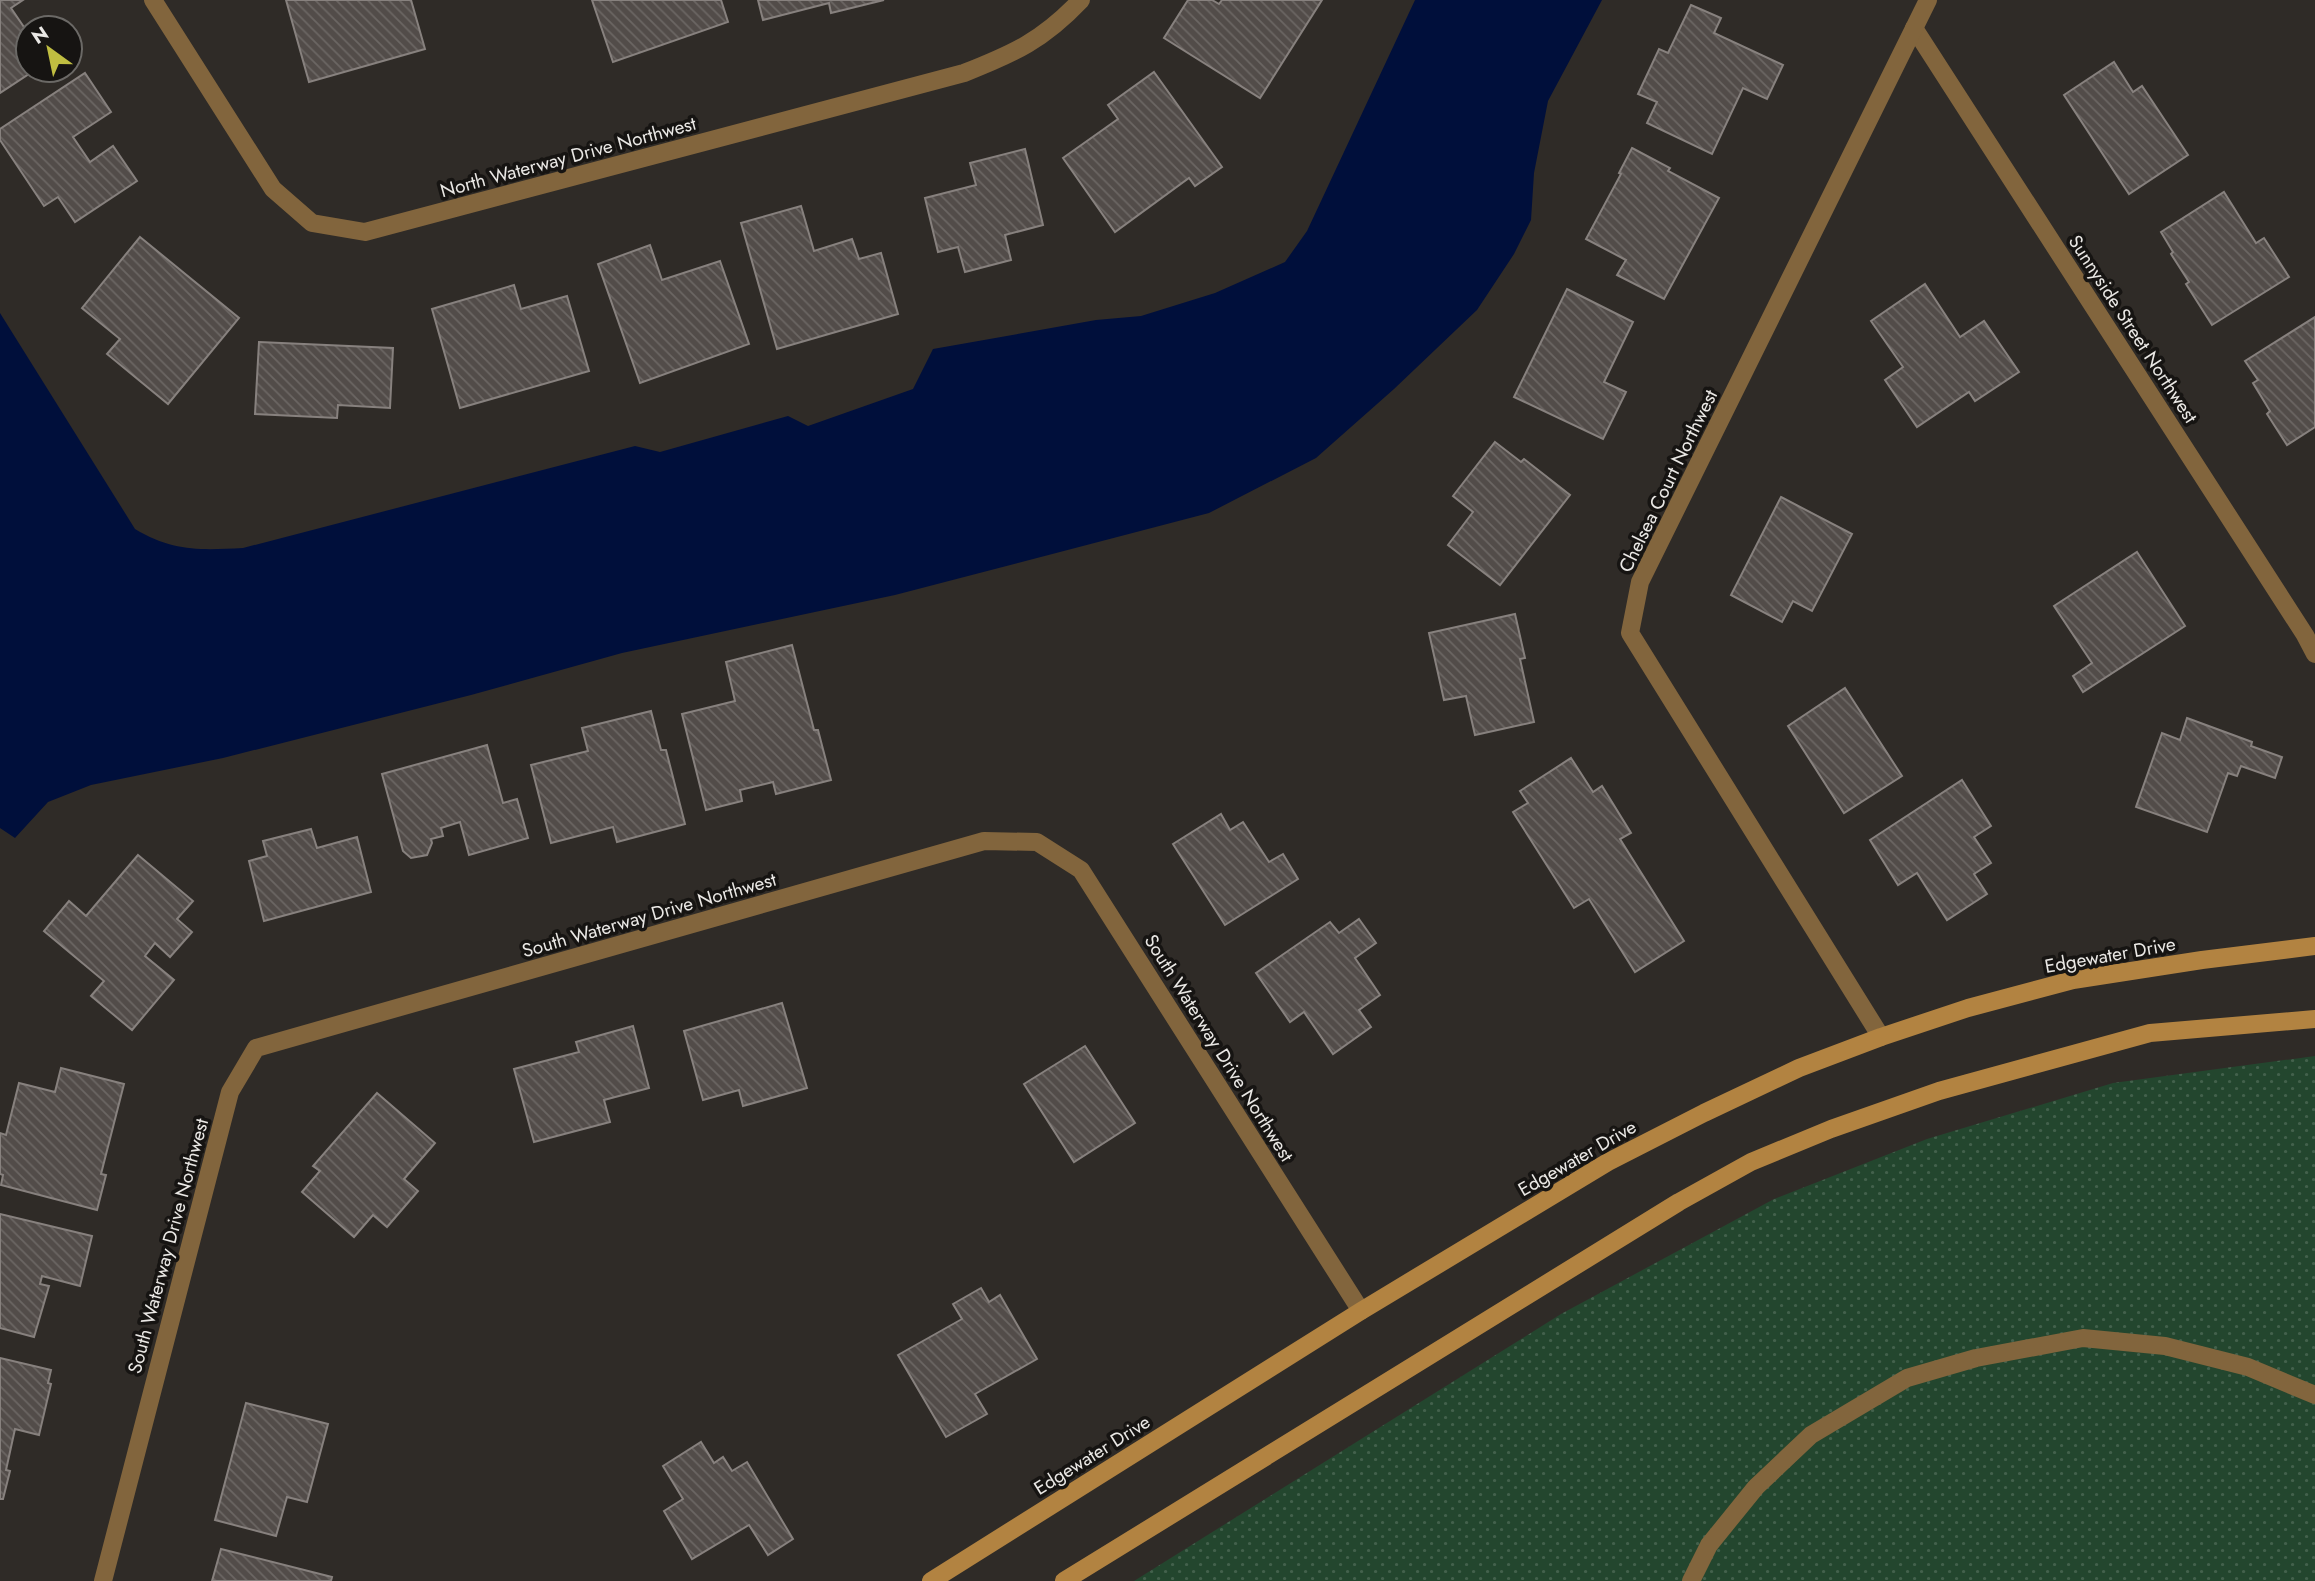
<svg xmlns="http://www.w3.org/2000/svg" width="2315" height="1581" viewBox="0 0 2315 1581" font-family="Jost,sans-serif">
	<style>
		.park { fill: url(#park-dots) }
		.water { fill: #000f3b }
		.building { fill: url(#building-back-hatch); stroke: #87817e; stroke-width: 2 }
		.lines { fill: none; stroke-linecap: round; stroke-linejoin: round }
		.street { stroke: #82653d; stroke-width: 18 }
		.secondary { stroke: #b28341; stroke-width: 18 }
		.labels { text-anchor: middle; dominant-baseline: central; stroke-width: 7; stroke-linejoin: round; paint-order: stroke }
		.street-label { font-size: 19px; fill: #eae8e5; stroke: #161412 }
	</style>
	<defs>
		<pattern id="park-dots" width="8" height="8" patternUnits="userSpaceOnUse" patternTransform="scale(1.75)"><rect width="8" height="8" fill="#23462e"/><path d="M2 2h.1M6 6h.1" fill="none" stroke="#43614c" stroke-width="1.8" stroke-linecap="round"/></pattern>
		<pattern id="building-back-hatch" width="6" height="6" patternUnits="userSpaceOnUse" patternTransform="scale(1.75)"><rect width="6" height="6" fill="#524c49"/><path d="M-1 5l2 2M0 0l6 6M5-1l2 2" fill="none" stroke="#6b6663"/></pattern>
	</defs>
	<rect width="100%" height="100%" fill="#2f2b27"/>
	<!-- park -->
	<polygon class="park" points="2315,1056 2315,1581 1134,1581 1561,1314 1774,1199 1927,1139 2113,1083"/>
	<!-- water -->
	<path class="water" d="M1415,0H1602L1548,101L1534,173L1531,220L1514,254L1477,310L1394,389L1316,458L1209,513L895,595L622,653L471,695L223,758L91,785L48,802L15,838L0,828V313L135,529C173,552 201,550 243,548L635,446L660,452L788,416L808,426L913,389L933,349L1096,320L1141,316L1215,293L1285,262L1307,231Z"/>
	<!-- building -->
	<g class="building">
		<polygon points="0,0 23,0 11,8 28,33 28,70 35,70 0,93"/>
		<polygon points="286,0 411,0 425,49 309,82"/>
		<polygon points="592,0 721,0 728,22 613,62"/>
		<polygon points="758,0 884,0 831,13 829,3 763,20"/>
		<polygon points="1188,0 1212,0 1219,4 1222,0 1322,0 1260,98 1164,38"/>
		<polygon points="1691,5 1721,18 1714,33 1783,65 1767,99 1743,88 1712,154 1647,123 1657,102 1638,94 1659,49 1668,53"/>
		<polygon points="2114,62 2133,92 2142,86 2188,155 2129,194 2064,95"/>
		<polygon points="1154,72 1222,167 1195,186 1189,178 1115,232 1063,158 1118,119 1108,105"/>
		<polygon points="85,73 111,112 73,137 90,162 113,146 137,181 75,222 58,197 44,206 0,140 0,129"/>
		<polygon points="1632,148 1670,168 1668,171 1719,198 1664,299 1617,275 1626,260 1586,239 1621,174 1619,173"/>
		<polygon points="1025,149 1043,225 1005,235 1011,260 965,272 958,247 938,252 925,198 976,185 970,163"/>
		<polygon points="2224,192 2256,243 2264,238 2289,277 2212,325 2186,284 2189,282 2171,254 2173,252 2161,232"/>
		<polygon points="801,206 814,251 852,239 859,259 881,253 898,314 777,349 741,223"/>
		<polygon points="140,237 239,318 168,404 107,354 120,339 82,308"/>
		<polygon points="650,245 662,280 720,261 749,344 640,383 598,264"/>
		<polygon points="1925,284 1960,337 1984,321 2019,372 1975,401 1969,392 1917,427 1885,380 1903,367 1871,321"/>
		<polygon points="514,285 521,309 567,296 589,371 460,408 432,309"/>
		<polygon points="1567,289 1633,322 1604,382 1626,392 1603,439 1514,397"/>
		<polygon points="2315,317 2315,427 2287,445 2267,414 2270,411 2253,383 2258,380 2245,361"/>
		<polygon points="259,342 393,348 390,408 338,405 337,418 255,414"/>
		<polygon points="1495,442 1521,462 1524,459 1570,495 1500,585 1448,545 1473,512 1453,496"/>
		<polygon points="1781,497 1852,534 1812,611 1793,601 1782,622 1731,595"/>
		<polygon points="2137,552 2185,626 2083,692 2073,676 2092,663 2054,606"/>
		<polygon points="1515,614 1525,658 1520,659 1534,722 1475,735 1466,696 1444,700 1429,633"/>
		<polygon points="792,645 814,730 818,730 831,780 776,794 773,782 740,790 742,801 706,810 682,714 735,701 726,662"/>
		<polygon points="1845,688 1902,776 1844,813 1788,726"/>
		<polygon points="651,711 661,750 666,750 685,824 617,842 613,827 551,843 531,765 588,751 582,728"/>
		<polygon points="2187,718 2252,742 2251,746 2282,757 2275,778 2241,766 2237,776 2228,773 2207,832 2136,807 2162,733 2180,740"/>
		<polygon points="487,745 503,803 517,799 528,838 469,855 460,822 441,828 443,836 431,839 432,843 427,855 411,858 403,851 382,774"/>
		<polygon points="1571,758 1593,792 1602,786 1631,833 1620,839 1684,941 1635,972 1589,899 1574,908 1513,812 1528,803 1520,791"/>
		<polygon points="1962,780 1991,826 1974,837 1991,863 1974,874 1987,894 1947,920 1917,873 1898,885 1870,840"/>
		<polygon points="1221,814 1230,830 1243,822 1269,862 1283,854 1298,879 1225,925 1173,844"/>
		<polygon points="311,829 317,848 357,837 371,892 264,921 249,861 267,856 263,841"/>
		<polygon points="138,855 193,901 177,919 192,932 170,957 155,943 145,956 174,980 132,1030 91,996 104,981 44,931 69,901 86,916"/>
		<polygon points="1359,919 1376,943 1355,958 1380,995 1359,1010 1371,1027 1333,1054 1304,1012 1290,1022 1256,973 1330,922 1339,933"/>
		<polygon points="782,1003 807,1088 743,1106 739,1090 703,1100 684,1031"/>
		<polygon points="633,1026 649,1088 604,1100 610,1122 534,1142 514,1069 579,1052 576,1042"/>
		<polygon points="1085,1046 1135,1123 1074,1162 1024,1084"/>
		<polygon points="61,1068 124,1084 101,1174 106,1175 97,1210 1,1185 3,1175 0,1174 0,1133 6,1135 19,1083 55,1092"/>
		<polygon points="377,1093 435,1143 404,1179 418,1191 387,1227 373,1215 354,1237 302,1192 320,1171 313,1166"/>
		<polygon points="0,1214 92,1236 80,1286 42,1276 40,1284 49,1286 34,1337 0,1328"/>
		<polygon points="981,1288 989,1302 1000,1295 1037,1359 975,1394 987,1414 946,1437 898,1355 962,1319 953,1304"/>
		<polygon points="0,1358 51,1370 48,1383 51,1384 39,1435 15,1429 6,1470 10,1471 3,1499 0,1499"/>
		<polygon points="246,1403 328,1424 307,1502 287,1497 276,1536 215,1520"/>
		<polygon points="701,1442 714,1463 723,1457 732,1471 747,1462 793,1539 768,1555 749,1525 692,1559 664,1511 683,1499 663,1466"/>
		<polygon points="221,1549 332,1577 331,1581 212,1581"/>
	</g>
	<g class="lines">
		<!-- street -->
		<g class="street">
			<path d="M153,0L273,189L312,223L365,232L964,73C1015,53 1043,40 1081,0"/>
			<polyline points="1914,28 2305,635 2315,654"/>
			<polyline points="1881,1037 1630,633 1640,582 1928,0"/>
			<polyline points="103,1581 230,1092 256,1048 984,841 1037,842 1081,870 1361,1311"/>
			<polyline points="1691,1581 1709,1545 1756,1487 1811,1435 1907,1378 1976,1358 2083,1338 2165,1346 2248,1367 2315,1395"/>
		</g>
		<!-- secondary -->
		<g class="secondary">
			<polyline points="931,1581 1361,1311 1608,1162 1704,1113 1799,1068 1881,1037 1968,1008 2073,980 2202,960 2315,946"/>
			<polyline points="1064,1581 1679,1202 1751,1162 1831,1129 1939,1091 2150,1033 2315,1019"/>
		</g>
	</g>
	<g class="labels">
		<!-- street labels -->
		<g class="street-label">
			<text transform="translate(568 157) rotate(-15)">North Waterway Drive Northwest</text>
			<text transform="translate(2133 329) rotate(57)">Sunnyside Street Northwest</text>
			<text transform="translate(1668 481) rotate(-64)">Chelsea Court Northwest</text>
			<text transform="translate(649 915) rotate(-16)">South Waterway Drive Northwest</text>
			<text transform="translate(2110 955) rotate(-10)">Edgewater Drive</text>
			<text transform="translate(1219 1048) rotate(58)">South Waterway Drive Northwest</text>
			<text transform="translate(1577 1158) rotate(-30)">Edgewater Drive</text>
			<text transform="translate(168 1246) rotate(-75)">South Waterway Drive Northwest</text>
			<text transform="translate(1092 1455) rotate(-32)">Edgewater Drive</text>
		</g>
	</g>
	<!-- north arrow -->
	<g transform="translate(49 49) rotate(327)"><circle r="33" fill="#161412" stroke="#6b6966" stroke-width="2"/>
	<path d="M0-5L12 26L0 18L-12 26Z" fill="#c0be41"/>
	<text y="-10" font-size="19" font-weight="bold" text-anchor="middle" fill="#eae8e5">N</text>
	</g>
</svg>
